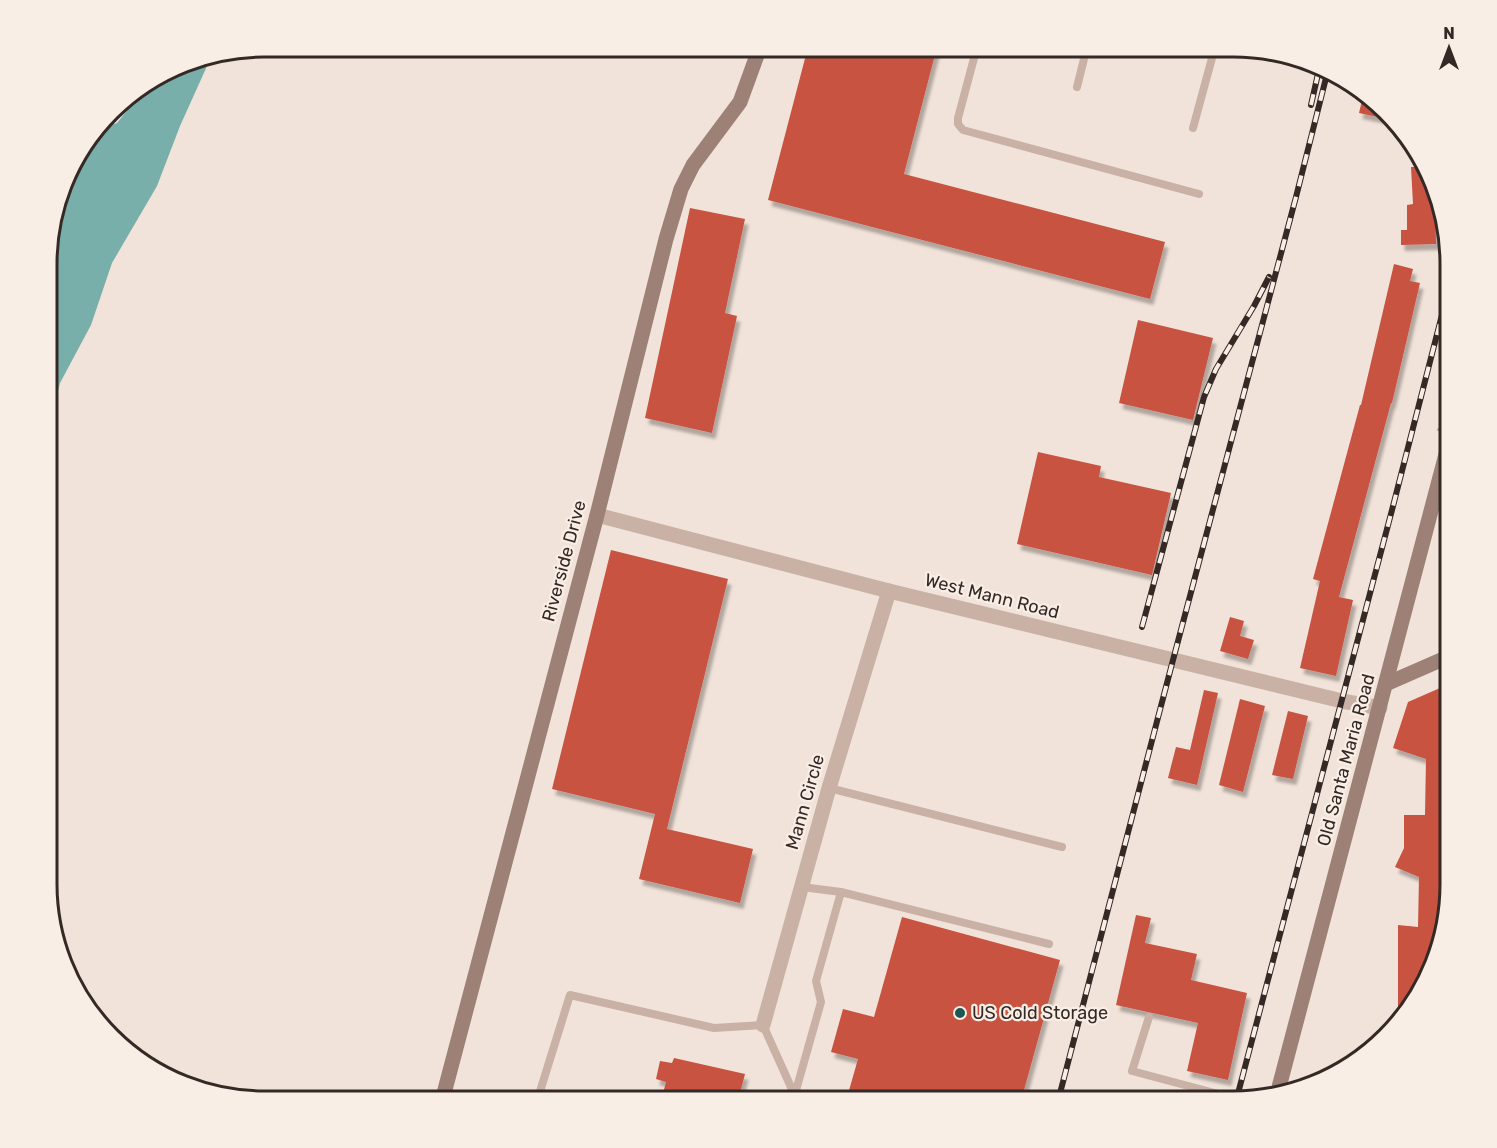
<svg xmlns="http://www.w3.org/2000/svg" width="1497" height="1148" viewBox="0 0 1497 1148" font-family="Rubik,sans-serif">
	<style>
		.water { fill: #78afab }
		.building { fill: #c75241; filter: url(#shadow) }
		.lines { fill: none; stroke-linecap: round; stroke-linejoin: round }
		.path { stroke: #b59b8f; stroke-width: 2; stroke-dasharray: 3 3; stroke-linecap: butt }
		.lane { stroke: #c9b1a5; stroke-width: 8 }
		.street { stroke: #c9b1a5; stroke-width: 15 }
		.secondary { stroke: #9d8076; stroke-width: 15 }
		.rail-casing { stroke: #352926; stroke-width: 6 }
		.rail { stroke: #f9eee5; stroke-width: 4; stroke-dasharray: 11; stroke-linecap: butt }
		.poi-dot { fill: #1c5754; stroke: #f9eee5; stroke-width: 2 }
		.labels { text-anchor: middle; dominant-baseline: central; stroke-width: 4.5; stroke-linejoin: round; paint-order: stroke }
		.street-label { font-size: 18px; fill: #352926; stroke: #f9eee5 }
		.poi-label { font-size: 18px; fill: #352926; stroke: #f9eee5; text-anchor: start }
		.rim { fill: none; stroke: #352926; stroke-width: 3 }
	</style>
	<defs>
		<filter id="shadow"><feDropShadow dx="3.5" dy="6" stdDeviation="1.5" flood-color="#0004"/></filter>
	</defs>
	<rect width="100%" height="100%" fill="#f1e3d9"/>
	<!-- water -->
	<polygon class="water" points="212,55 180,126 157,186 112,263 91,325 60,383 55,403 48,415 48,235 75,155 100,126 106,127 117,123 126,112 137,91 194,58"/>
	<!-- building -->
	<g class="building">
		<polygon points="808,47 937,47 904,174 1165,242 1150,299 768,200"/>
		<polygon points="1364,92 1376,100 1392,120 1359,113"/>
		<polygon points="1414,149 1428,168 1435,195 1436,244 1401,245 1401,230 1407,230 1407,205 1413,204 1411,167 1414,167"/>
		<polygon points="690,208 745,219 725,313 737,316 712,433 645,418"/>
		<polygon points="1394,264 1413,269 1410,281 1420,283 1392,403 1391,403 1339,597 1353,600 1336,676 1300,668 1320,581 1313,579 1360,405 1361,405"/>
		<polygon points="1138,320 1213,338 1193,420 1119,403"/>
		<polygon points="1038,452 1101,466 1099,477 1171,493 1152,575 1017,544"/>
		<polygon points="611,550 728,579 667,829 753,849 740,903 639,879 655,814 552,789"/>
		<polygon points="1230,617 1244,621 1240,636 1254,640 1248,659 1220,651"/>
		<polygon points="1440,688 1450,688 1450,899 1434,967 1398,1026 1398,925 1418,927 1419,877 1395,867 1404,848 1404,815 1425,815 1426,759 1393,748 1408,702"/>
		<polygon points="1204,690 1218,693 1197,785 1168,778 1176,747 1190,750"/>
		<polygon points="1240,699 1265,706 1243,792 1219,785"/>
		<polygon points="1288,711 1308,716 1293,779 1272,775"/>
		<polygon points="1136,915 1151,918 1145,943 1197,954 1191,980 1247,993 1228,1080 1187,1071 1198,1023 1116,1005"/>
		<polygon points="902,917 1060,960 1021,1101 846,1101 858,1059 831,1052 843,1009 874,1017"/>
		<polygon points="674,1058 745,1074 738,1101 661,1101 666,1082 656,1079 660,1061 672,1063"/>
	</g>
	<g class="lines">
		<!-- path -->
		<polyline class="path" points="1438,431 1450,384"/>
		<!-- lane -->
		<g class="lane">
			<polyline points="977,47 958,118 958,124 963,130 1199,194"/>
			<polyline points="1077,87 1087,47"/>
			<polyline points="1193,128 1215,47"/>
			<polyline points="1450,562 1450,585"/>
			<polyline points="829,788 1062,847"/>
			<polyline points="802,887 841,892 1049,944"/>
			<polyline points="1149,1017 1132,1071 1241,1100"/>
			<polyline points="537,1101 570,995 714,1028 763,1025 795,1096"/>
			<polyline points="793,1101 821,1002 816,981 841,892"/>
		</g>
		<!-- street -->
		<g class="street">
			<polyline points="597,515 889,591 1342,701 1380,708"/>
			<polyline points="763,1025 829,788 889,591"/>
		</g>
		<!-- secondary -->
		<g class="secondary">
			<polyline points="1386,684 1450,656"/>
			<polyline points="1278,1091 1450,439"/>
			<polyline points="442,1101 597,515 666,239 681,189 693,165 740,102 760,47"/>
		</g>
		<!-- rail casing -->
		<g class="rail-casing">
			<g id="rail">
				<polyline points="1311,105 1320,65"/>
				<polyline points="1142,627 1204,397 1216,369 1254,306 1269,277"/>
				<polyline points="1058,1101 1173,660 1296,197 1328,70"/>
				<polyline points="1236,1101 1392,510 1444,307 1450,264"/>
			</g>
		</g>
		<!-- rail -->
		<use href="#rail" class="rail"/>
	</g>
	<!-- markers -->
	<circle class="poi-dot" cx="960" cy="1013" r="6"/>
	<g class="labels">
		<!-- street labels -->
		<g class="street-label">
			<text transform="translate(564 561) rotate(-75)">Riverside Drive</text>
			<text transform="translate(992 596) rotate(14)">West Mann Road</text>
			<text transform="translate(1346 760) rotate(-75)">Old Santa Maria Road</text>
			<text transform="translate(805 802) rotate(-74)">Mann Circle</text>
		</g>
		<!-- poi labels -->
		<g class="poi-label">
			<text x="972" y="1013">US Cold Storage</text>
		</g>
	</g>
	<!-- crop -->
	<path d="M0 0H1497V1148H0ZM264 57H1233A207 207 0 0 1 1440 264V884A207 207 0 0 1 1233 1091H264A207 207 0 0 1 57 884V264A207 207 0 0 1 264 57Z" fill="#f9eee5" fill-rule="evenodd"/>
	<path class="rim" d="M264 57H1233A207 207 0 0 1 1440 264V884A207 207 0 0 1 1233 1091H264A207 207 0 0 1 57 884V264A207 207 0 0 1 264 57Z"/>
	<!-- north arrow -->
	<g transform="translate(1449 48)" stroke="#f9eee5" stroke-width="4.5" paint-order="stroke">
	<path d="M0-4.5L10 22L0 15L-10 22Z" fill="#352926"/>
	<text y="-9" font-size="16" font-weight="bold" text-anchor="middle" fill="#352926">N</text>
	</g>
</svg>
